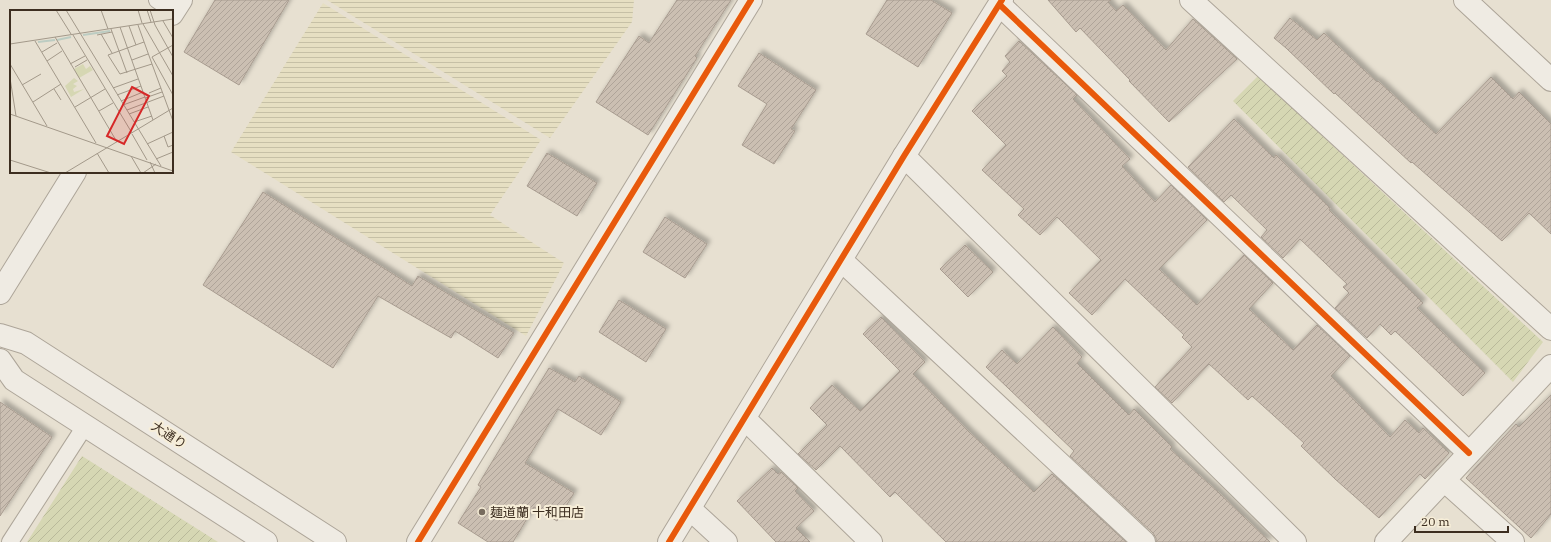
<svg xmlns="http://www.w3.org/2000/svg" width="1551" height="542" viewBox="0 0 1551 542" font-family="'IBM Plex Serif','Noto Sans JP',serif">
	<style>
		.farmland { fill: url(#farmland-rules) }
		.garden { fill: url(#garden-furrows) }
		.building { fill: url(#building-hatch); stroke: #a89c90; filter: url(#shadow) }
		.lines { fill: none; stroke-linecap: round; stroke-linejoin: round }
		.service-casing { stroke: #ada599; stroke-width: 18 }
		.minor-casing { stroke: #ada599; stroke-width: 24 }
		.tertiary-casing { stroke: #ada599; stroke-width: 24 }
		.service { stroke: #efebe3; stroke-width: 16 }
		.minor { stroke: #efebe3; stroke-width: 22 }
		.tertiary { stroke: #efebe3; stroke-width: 22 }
		.cycleway-casing { stroke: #f7eed8; stroke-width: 8 }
		.cycleway { stroke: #e8590c; stroke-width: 6 }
		.poi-dot { fill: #786c5e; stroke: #f7eed8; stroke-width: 1.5 }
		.labels { text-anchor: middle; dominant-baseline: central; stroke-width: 4; stroke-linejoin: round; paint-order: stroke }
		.street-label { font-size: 13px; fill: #3d2e20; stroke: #f7eed8 }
		.poi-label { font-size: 13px; fill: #3d2e20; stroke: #f7eed8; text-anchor: start }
		.inset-river { fill: none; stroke: #bcccc2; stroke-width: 2 }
		.inset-road { fill: none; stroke: #a3998a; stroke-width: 1 }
		.view { fill: #d62828; fill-opacity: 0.15; stroke: #d62828; stroke-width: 2 }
		.inset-edge { fill: none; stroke: #3d2e20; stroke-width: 2 }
	</style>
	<defs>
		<pattern id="farmland-rules" width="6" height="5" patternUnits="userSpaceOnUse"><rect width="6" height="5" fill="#e6dfc2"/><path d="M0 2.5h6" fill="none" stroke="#c6c0a6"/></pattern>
		<pattern id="garden-furrows" width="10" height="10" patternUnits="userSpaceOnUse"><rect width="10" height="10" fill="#d6d7b3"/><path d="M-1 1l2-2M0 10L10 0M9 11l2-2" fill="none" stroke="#b9b99a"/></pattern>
		<pattern id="building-hatch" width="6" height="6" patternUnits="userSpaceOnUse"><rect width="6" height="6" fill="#cbbfb2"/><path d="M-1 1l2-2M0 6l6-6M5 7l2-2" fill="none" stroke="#afa499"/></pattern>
		<filter id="shadow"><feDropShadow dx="3.5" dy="-3.5" stdDeviation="2" flood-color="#0004"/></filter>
	</defs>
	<rect width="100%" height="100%" fill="#e7e0d1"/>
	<!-- farmland -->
	<g class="farmland">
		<polygon points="327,0 634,0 632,22 550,138"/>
		<polygon points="323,3 541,140 490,215 564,263 526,336 231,152"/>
	</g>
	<!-- garden -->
	<g class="garden">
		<polygon points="1258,76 1543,342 1513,382 1233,101"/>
		<polygon points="82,456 218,542 27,542"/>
	</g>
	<!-- building -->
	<g class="building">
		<polygon points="215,0 289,0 239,85 184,52"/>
		<polygon points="677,0 731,0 695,56 697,58 648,135 596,102 639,36 649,43"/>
		<polygon points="887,0 931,0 952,13 918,67 866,34"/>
		<polygon points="1048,0 1111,0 1108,2 1116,11 1123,5 1166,50 1193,19 1237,59 1169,122 1129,81 1130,80 1080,28 1076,32"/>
		<polygon points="1290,18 1317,40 1324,33 1377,82 1378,81 1436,134 1491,77 1513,99 1519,92 1551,124 1551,234 1529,213 1502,241 1412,162 1411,163 1335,93 1334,94 1286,48 1274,38"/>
		<polygon points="1019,41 1077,95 1073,99 1130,159 1122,166 1155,202 1171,185 1207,220 1159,269 1197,305 1244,255 1273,283 1249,309 1293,350 1317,325 1350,356 1331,376 1390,437 1405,420 1419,433 1423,428 1449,453 1425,479 1420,474 1379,518 1335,479 1301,446 1304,443 1252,396 1248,400 1209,364 1172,403 1155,387 1192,347 1182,337 1184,335 1125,279 1092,315 1069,293 1101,260 1057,217 1040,235 1018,215 1024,209 982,170 1006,145 972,111 1007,76 1002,71 1010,62 1005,56"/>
		<polygon points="759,53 816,90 791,129 795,131 774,164 742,145 767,104 738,86"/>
		<polygon points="1234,119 1274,158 1276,155 1330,208 1329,210 1423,303 1417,308 1485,373 1463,396 1395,331 1391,335 1380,324 1367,338 1335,308 1349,293 1343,287 1347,284 1300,239 1283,258 1261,237 1267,230 1231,195 1224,202 1188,167"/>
		<polygon points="547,153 597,183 577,216 527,186"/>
		<polygon points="263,192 412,286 418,276 514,333 498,358 455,331 451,338 378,296 333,368 203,285"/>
		<polygon points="665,217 707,244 685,278 643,252"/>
		<polygon points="965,245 993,272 968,297 940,269"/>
		<polygon points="619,300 666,329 646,362 599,332"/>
		<polygon points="881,317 925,362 913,374 968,431 1034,492 1052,474 1126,542 946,542 895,492 890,497 840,446 816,470 798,454 827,425 810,408 832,385 860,411 900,371 863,334"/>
		<polygon points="1053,327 1082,357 1077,363 1129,415 1134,409 1172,447 1170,449 1218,492 1270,542 1156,542 1156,538 1153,533 1070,456 1074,451 986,367 1002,350 1017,364"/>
		<polygon points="549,368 575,382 579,376 621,402 601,435 558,409 525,463 574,493 557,521 534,507 513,542 488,542 458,523 481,487 478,485"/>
		<polygon points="1551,395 1551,514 1531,538 1466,478 1516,424 1519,427"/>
		<polygon points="0,402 52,437 0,516"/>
		<polygon points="772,468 778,474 781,472 798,488 795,491 814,511 796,528 810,542 776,542 737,501"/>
	</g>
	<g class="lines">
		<!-- service casing -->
		<g class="service-casing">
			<g id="service">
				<polyline points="157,0 174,11"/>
				<polyline points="10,542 85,426"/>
			</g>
		</g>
		<!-- minor casing -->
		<g class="minor-casing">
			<g id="minor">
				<polyline points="1191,0 1551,329"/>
				<polyline points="1465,0 1551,80"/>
				<polyline points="1000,5 1469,453"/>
				<polyline points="172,14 181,0"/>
				<polyline points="904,156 1295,542"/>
				<polyline points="841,260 1144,542"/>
				<polyline points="0,293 75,172"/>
				<polyline points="745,419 871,542"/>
				<polyline points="1444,480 1513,542"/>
				<polyline points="690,509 726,542"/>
				<polyline points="418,542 751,0"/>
				<polyline points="669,542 904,156 1002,0"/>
				<polyline points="1386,542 1551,366"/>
			</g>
		</g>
		<!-- tertiary casing -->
		<g class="tertiary-casing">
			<g id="tertiary">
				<polyline points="0,335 26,343 335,542"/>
				<polyline points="0,360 14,380 266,542"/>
			</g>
		</g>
		<!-- service -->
		<use href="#service" class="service"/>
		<!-- minor -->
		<use href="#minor" class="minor"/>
		<!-- tertiary -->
		<use href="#tertiary" class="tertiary"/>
		<!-- cycleway casing -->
		<g class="cycleway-casing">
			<g id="cycleway">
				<polyline points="1000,5 1469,453"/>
				<polyline points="418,542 751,0"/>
				<polyline points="669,542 904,156 1002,0"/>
			</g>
		</g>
		<!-- cycleway -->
		<use href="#cycleway" class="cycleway"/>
	</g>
	<!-- markers -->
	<circle class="poi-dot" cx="482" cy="512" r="4"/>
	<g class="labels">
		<!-- street labels -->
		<g class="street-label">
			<text transform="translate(169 435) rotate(33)">大通り</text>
		</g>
		<!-- poi labels -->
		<g class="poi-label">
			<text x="490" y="512">麺道蘭 十和田店</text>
		</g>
	</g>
	<!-- overview -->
	<g transform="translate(10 10)">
		<rect width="163" height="163" fill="#e7e0d1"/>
		<path d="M73,54L76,59L80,56L83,60L69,68L64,59Z" fill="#d6d7b3"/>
		<path d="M64,68L68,71L63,74L67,76L63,79L64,82L74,79L61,87L55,76Z" fill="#d6d7b3"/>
		<path class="inset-river" d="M73,25L100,21M47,30L61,27M28,32L45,30"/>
		<path class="inset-road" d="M46,0L61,24M56,0L151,156M91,0L98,19M128,0L132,13M137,0L141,12M140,0L145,15L163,47M153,11L163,28M133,14L163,66M128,15L142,54L110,64L98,45L134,32M119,16L126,35M110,17L143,110M101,19L117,63M91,24L102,43M63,25L122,123M87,25L102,22M45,27L107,132M25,31L86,133M0,34L163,9M32,42L47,33M142,47L163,85M142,47L163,35M122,50L138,44M37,51L52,41M0,54L37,116M60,54L75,46M142,54L163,111M65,57L77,50M0,68L6,106M12,75L31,64M103,78L128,69M44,79L51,90M139,83L151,78M107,85L131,76M135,88L152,82M111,91L133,82M23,92L51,74M113,95L135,87M65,97L95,79M117,100L154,86M89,101L103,93M0,104L163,161M119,104L138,97M124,112L142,106M122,124L137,150M154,126L158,137L163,135M137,134L163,122M87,143L99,163M121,146L131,163M146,149L163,142M0,150L41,163M140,152L145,163M55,163L163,98M133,163L146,154"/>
		<path class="view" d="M122,77L139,86L114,134L97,126Z"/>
		<rect width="163" height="163" class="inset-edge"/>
	</g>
	<!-- scale -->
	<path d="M1415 526v6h93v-6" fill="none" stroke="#3d2e20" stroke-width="2"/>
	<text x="1421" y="526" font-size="12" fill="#3d2e20" stroke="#f7eed8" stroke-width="3" paint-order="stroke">20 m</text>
</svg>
